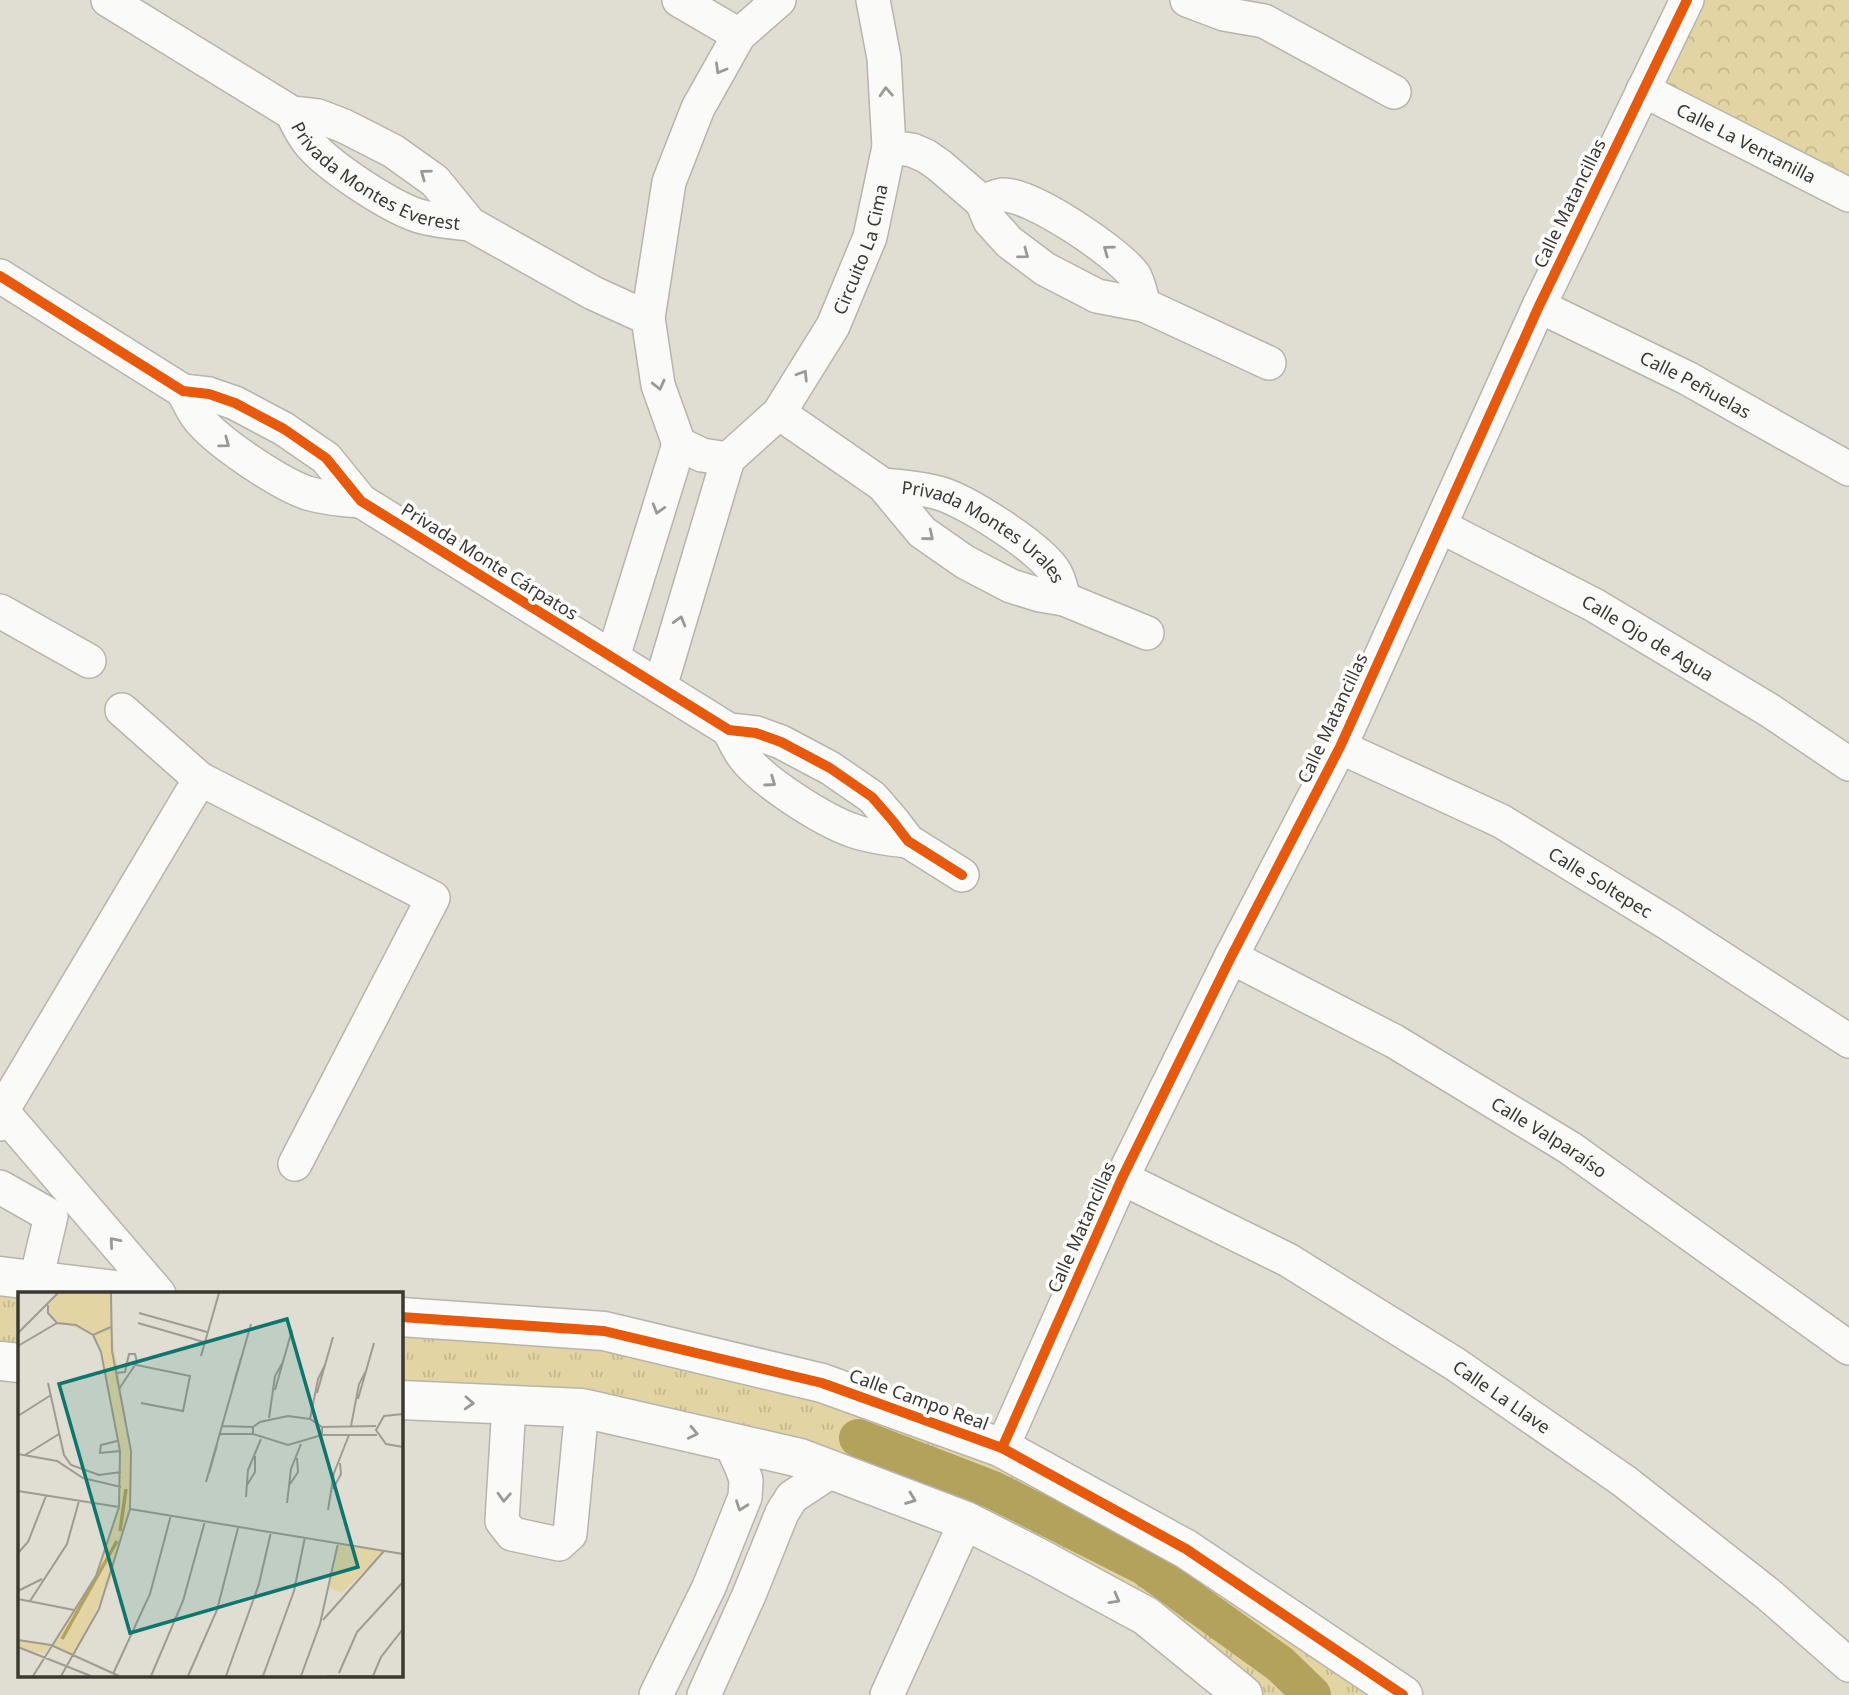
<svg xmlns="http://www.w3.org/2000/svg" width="1849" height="1695" viewBox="0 0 1849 1695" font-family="'Noto Sans',sans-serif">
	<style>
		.grass { fill: url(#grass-tufts) }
		.park { fill: url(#park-crowns) }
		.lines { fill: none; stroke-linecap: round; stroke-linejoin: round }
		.canal { stroke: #b2a25c; stroke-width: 38 }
		.street-casing { stroke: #b7b4ac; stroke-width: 36 }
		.secondary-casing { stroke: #b7b4ac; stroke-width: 41 }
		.street { stroke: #fafaf8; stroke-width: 33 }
		.secondary { stroke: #fafaf8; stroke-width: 38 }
		.cycleway-casing { stroke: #fff; stroke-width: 15 }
		.cycleway { stroke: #e8590c; stroke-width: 10 }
		.oneway { stroke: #9a9994 }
		.labels { text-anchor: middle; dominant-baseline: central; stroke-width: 7; stroke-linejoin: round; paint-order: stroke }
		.street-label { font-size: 18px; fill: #3a3830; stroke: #fff }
		.inset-river { fill: none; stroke: #b2a25c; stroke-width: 3.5 }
		.inset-road { fill: none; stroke: #9e9b92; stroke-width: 2 }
		.view { fill: #0f766e; fill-opacity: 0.15; stroke: #0f766e; stroke-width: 3.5 }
		.inset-edge { fill: none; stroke: #3a3830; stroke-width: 3.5 }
	</style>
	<defs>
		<pattern id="grass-tufts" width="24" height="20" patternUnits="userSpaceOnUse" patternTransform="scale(1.75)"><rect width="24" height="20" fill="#e2d4a3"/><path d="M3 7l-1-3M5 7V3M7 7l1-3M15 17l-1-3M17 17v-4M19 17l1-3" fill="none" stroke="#c3b78d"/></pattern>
		<pattern id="park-crowns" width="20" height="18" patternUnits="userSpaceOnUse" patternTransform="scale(1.75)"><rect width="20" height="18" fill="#e2d4a3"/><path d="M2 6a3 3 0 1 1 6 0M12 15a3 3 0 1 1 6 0" fill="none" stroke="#c3b78d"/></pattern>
	</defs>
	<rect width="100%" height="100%" fill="#e0ddd3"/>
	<!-- grass -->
	<g class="grass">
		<polygon points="0,1276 19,1294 19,1363 0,1361"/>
		<polygon points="401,1317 604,1331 1002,1448 1403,1695 1243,1695 1146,1616 800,1458 401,1400"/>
	</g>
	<!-- park -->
	<polygon class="park" points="1687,0 1849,0 1849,195 1643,90"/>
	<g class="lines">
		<!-- canal -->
		<polyline class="canal" points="858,1438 993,1490 1144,1566 1280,1664 1312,1695"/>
		<!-- street casing -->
		<g class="street-casing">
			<g id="street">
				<polyline points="108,0 292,113 318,116 344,126 393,151 435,181 470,224 593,293 648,318"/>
				<polyline points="679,0 739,35"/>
				<path id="s1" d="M779,0L739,35L698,108L669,182L648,318L658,385L679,444L702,455L728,459L779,413L833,326L870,237L889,147L884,58L873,0"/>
				<polyline points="1187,0 1224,14 1264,21 1394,92"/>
				<path id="s2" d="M1643,90L1849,195"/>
				<path id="s3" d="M292,113C296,121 300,130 305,137C320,162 388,205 416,215C434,221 452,222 470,224"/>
				<polyline points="889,147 912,150 926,156 939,165 982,202 990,221 1009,242 1045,269 1097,296 1144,305 1269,363"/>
				<path d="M982,202C988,200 996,196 1002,195C1030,193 1117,252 1134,275C1139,283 1141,296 1144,305"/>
				<polyline points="0,276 183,391 209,394 235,403 284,429 326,458 361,501 729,730 756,733 781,742 830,768 872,797 892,820 908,841 962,875"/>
				<path id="s4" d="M1539,306L1687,378L1849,469"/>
				<path d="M183,391C187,399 191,407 196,415C213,440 279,483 307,493C325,498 343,500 361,501"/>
				<polyline points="779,413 883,485 922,532 965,562 1011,586 1040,595 1064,599 1147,633"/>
				<path id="s5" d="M883,485C903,487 923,488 942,494C969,503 1043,549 1056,574C1060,582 1062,591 1064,599"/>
				<path id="s6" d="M1440,526L1594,605L1769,710L1849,764"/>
				<polyline points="0,611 89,661"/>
				<polyline points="613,657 679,444"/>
				<polyline points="660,687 728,459"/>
				<polyline points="122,710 200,779"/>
				<path d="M729,730C733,738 737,747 742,754C759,780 824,821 854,831C872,837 889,839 908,841"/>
				<path id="s7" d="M1340,747L1501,821L1669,924L1849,1041"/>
				<path id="s8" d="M1231,957L1394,1041L1570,1148L1849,1348"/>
				<polyline points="0,1111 2,1111 159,1294"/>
				<polyline points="0,1124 2,1111 200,779 433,898 295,1164"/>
				<path id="s9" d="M1122,1178L1288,1260L1455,1364L1624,1481L1768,1594L1849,1665"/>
				<polyline points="0,1187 51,1216 36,1280"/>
				<polyline points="509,1405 502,1521 512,1534 559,1544 570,1534 582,1408"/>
				<polyline points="1002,1448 1122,1178 1231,957 1340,747 1539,306 1687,0"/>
				<polyline points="656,1695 709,1587 745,1497 746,1480 742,1468 730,1442"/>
				<polyline points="704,1695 749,1595 782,1513 792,1497 833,1470"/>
				<polyline points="887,1695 966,1521"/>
			</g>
		</g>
		<!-- secondary casing -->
		<g class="secondary-casing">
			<g id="secondary">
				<polyline points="0,1276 148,1294"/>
				<polyline points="401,1317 604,1331 822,1383 1002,1448 1186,1549 1403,1695"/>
				<polyline points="0,1361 19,1363"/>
				<polyline points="401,1400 582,1408 800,1458 966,1521 1039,1558 1146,1616 1243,1695"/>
			</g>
		</g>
		<!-- street -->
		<use href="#street" class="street"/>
		<!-- secondary -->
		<use href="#secondary" class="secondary"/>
		<!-- cycleway casing -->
		<g class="cycleway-casing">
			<g id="cycleway">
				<polyline points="0,276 183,391 209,394 235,403 284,429 326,458 361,501 729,730 756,733 781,742 830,768 872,797 892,820 908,841 962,875"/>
				<polyline points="401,1317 604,1331 822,1383 1002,1448 1186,1549 1403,1695"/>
				<polyline points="1002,1448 1122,1178 1231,957 1340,747 1539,306 1687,0"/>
			</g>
		</g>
		<!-- cycleway -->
		<use href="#cycleway" class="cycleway"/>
	</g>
	<!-- one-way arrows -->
	<defs><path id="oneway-chevron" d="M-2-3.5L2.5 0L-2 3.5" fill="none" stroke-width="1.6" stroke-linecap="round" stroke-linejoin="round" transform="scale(1.75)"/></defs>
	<g class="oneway">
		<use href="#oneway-chevron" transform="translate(720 69) rotate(120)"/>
		<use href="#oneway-chevron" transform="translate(886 92) rotate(-93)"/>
		<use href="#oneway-chevron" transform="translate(425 174) rotate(-144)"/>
		<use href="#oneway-chevron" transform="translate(1108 250) rotate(-144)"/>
		<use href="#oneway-chevron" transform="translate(1024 254) rotate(37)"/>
		<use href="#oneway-chevron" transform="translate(803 375) rotate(-58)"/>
		<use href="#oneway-chevron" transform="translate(659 385) rotate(76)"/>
		<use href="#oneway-chevron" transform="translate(225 443) rotate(36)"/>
		<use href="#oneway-chevron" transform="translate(658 509) rotate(107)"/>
		<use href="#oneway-chevron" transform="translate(929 536) rotate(39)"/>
		<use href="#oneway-chevron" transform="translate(680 621) rotate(-74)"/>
		<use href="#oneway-chevron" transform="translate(771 782) rotate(35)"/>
		<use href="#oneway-chevron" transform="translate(114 1242) rotate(-131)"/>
		<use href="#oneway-chevron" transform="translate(469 1403) rotate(3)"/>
		<use href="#oneway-chevron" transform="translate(693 1433) rotate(13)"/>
		<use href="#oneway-chevron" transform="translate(504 1497) rotate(93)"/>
		<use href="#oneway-chevron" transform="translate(911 1499) rotate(21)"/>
		<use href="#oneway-chevron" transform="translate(741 1506) rotate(110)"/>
		<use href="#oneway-chevron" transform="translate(1115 1599) rotate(29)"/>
	</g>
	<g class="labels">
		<!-- street labels -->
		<g class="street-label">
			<text stroke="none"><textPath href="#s2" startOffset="116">Calle La Ventanilla</textPath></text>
			<text stroke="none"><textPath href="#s3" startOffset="110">Privada Montes Everest</textPath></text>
			<text transform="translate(1569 203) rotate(-64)">Calle Matancillas</text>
			<text stroke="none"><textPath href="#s1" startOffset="789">Circuito La Cima</textPath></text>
			<text stroke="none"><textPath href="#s4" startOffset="175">Calle Peñuelas</textPath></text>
			<text stroke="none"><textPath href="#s5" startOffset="114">Privada Montes Urales</textPath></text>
			<text transform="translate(490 561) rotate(32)">Privada Monte Cárpatos</text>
			<text stroke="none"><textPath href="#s6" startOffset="236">Calle Ojo de Agua</textPath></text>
			<text transform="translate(1332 718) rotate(-65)">Calle Matancillas</text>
			<text stroke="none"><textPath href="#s7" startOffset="294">Calle Soltepec</textPath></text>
			<text stroke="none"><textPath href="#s8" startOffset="366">Calle Valparaíso</textPath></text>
			<text transform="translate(1081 1227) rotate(-66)">Calle Matancillas</text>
			<text stroke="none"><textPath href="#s9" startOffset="439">Calle La Llave</textPath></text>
			<text transform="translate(919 1399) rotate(20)">Calle Campo Real</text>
		</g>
	</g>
	<!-- overview -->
	<g transform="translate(18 1292)">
		<rect width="385" height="385" fill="#e0ddd3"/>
		<path d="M93,35L113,159L112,217L92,289L57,363L33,353L26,362L0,355V348L33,353L78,284L101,215L102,159L83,60L75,43Z" fill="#e2d4a3"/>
		<path d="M40,1H93V35L75,43L33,26L30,13ZM320,251L366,259L324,301L311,296Z" fill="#e2d4a3"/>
		<path class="inset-river" d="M102,239L108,197M44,347L99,249"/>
		<path class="inset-road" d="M30,13V21L39,31L58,33L75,43L93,35M121,21L189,40M120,31L186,50M0,41L40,1M0,54L39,31M183,64L201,1M109,71L172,84L165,119L123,111M98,81L107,80L111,62H117L119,70M30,91L46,163L53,173L81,183L103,180M215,94L223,66M101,97L119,70M257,98L274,38M299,101L315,45M340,107L356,51M385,122L366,124L358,138L368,152L385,155M0,124L33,103M270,124L292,127L304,135V143L270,153L235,142V135L242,130ZM251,126L257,84L265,70M292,127L300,87L307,73M204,134L235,135M333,134L341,92L348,79M304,135L358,134M202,142H235M304,143H359M99,149L83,153L82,161L102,159M0,162L39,169L65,186L103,195M7,163L41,142M191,181L199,153M188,190L233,32M272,192L280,180L279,166M229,193L237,180V164M315,197L323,182L322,171M0,199L101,215M228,205L230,178L243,147M269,211L273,177L283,152M112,217L385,262M310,218L316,181L331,143M0,261L10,250L28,204M0,299L24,287M0,307L56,318M12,309L49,252L61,209M305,328L366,259M0,348L33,353L101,384M0,355L73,384M321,381L339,340L385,290M95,382L132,302L153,223M15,384L78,284L101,215L102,159L83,60L75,43M43,384L81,317L112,217L113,159L94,59L93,1M133,384L165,309L187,229M170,384L199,318L220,236M208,384L241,292L253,240M245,384L276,299L287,245M283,384L302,332L320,251M309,384H354M355,384L363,365L385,337"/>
		<path class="view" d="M269,27L340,275L112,341L41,92Z"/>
		<rect width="385" height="385" class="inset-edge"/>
	</g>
</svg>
